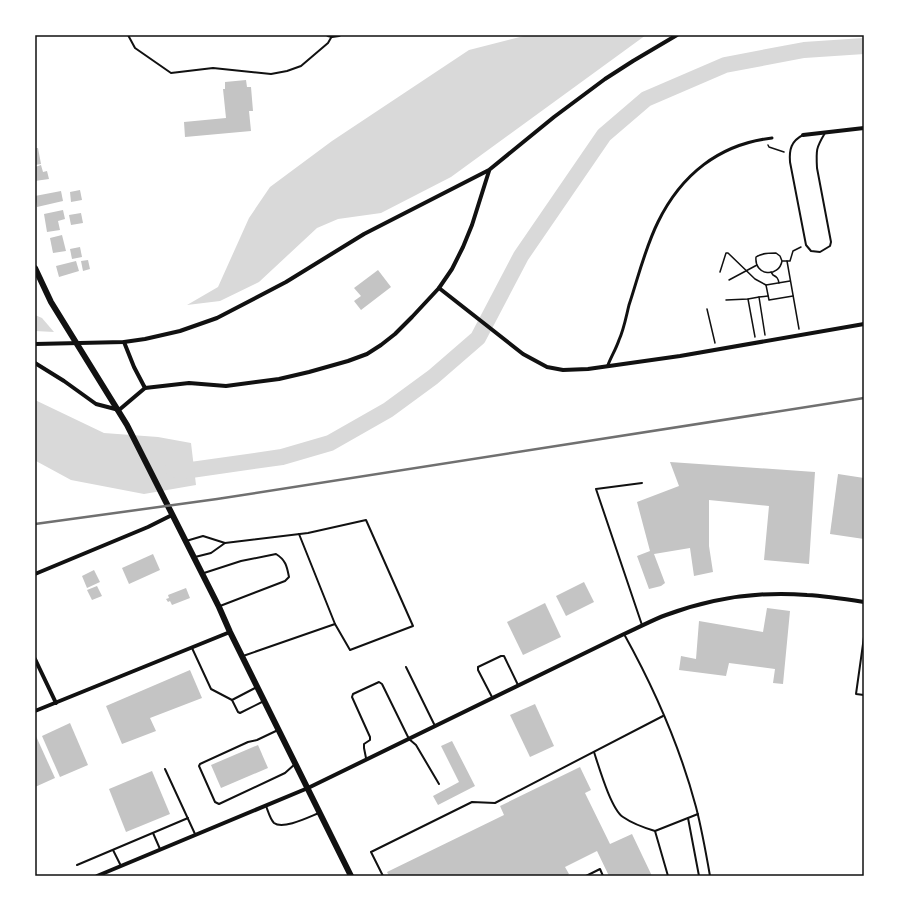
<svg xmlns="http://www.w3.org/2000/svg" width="899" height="911" viewBox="0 0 899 911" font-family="'Noto Serif',serif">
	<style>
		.water { fill: #d9d9d9 }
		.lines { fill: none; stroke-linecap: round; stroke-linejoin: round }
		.river { stroke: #d9d9d9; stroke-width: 16 }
		.building { fill: #c4c4c4 }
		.path { stroke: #111; stroke-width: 1.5 }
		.service { stroke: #111; stroke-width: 2 }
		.pedestrian { stroke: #111; stroke-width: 3 }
		.minor { stroke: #111; stroke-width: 4 }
		.secondary { stroke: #111; stroke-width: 6 }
		.rail { stroke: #707070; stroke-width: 2.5 }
		.neatline { fill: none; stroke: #111; stroke-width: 1.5 }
	</style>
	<rect width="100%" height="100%" fill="#fff"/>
	<!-- water -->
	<g class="water">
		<polygon points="528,35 646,35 451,177 381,213 338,219 317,228 259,282 220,301 187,305 218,287 249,218 270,187 332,141 469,50"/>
		<polygon points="35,315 42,318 54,332 35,331"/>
		<polygon points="35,400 104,433 158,437 191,443 196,485 144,494 71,480 36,461 35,461"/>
	</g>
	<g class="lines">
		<!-- river -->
		<polyline class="river" points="173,469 184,471 282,457 330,443 388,410 433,377 478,338 521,256 604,135 646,99 725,65 804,50 864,46"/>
	</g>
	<!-- building -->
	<g class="building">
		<polygon points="246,80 247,87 251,87 253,111 249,111 251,131 185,137 184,122 226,118 223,89 225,89 225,82"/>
		<polygon points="35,148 38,148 41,164 35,165"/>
		<polygon points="41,165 43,172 47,171 49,179 35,181 35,167"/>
		<polygon points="80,190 82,200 71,202 70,192"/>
		<polygon points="61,191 63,201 37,207 35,196"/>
		<polygon points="63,210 65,219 58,221 60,230 47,232 44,214"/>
		<polygon points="81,213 83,223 71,225 69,215"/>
		<polygon points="62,235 66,251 53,253 50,238"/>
		<polygon points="80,247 82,257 72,259 70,249"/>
		<polygon points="88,260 90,269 83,271 81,261"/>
		<polygon points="76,261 79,271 59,277 56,266"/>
		<polygon points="378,270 391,287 361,310 354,301 361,296 354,288"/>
		<polygon points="670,462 815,472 809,564 764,560 769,506 709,500 709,546 713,572 694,576 690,548 654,554 665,583 661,586 649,589 637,556 650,551 637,502 679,486"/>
		<polygon points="838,474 864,478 864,539 830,534"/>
		<polygon points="153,554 160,570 129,584 122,568"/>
		<polygon points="94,570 100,582 87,588 82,576"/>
		<polygon points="584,582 594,602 566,616 556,596"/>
		<polygon points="97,586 102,596 92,600 87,590"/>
		<polygon points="186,588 190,598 172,605 170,601 168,602 166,599 169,598 168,595"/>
		<polygon points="545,603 561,637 523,655 507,622"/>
		<polygon points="767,608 790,611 783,684 773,683 775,669 729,663 726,676 679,670 681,656 696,659 699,621 763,632"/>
		<polygon points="190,670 202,698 150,718 156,731 122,744 106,706"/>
		<polygon points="535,704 554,746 530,757 510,715"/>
		<polygon points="70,723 88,765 60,777 42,736"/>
		<polygon points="35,734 55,778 35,787"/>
		<polygon points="452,741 475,786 438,805 433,796 459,782 441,746"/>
		<polygon points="258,745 268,768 221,788 211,765"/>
		<polygon points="580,767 591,790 585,793 610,844 632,834 652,876 609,876 597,851 565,867 569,874 566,876 389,876 387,872 504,815 500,806"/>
		<polygon points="152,771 170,814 126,832 109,789"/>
	</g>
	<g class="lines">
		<!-- path -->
		<g class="path">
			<polyline points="768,145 769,147 784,152"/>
			<path d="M782,261C779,278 754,276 756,257C762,253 769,253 776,253L780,256L782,261H787"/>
			<polyline points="720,272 726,253 728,253 755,279 766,285"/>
			<path d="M771,272L773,275C777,277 778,278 779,283"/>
			<polyline points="729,280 757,265"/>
			<polyline points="790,281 766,285 769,300 793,296"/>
			<polyline points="748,299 755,337"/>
			<polyline points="726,300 748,299 759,297"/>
			<polyline points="707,309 715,343"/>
			<polyline points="799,329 787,261 790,261 793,251 801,247"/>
			<polyline points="765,335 759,297 768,296"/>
		</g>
		<!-- service -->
		<g class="service">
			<polyline points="128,35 135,48 171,73 213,68 271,74 287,71 301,66 328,43 332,36"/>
			<path d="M803,135C791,141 789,150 790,162L806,245L811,251L820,252L830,246L831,242L817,168C816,150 816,148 825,133"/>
			<polyline points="299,534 335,624"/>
			<polyline points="186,541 203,536 225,543 211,553 195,557"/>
			<polyline points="225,543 308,533 366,520 413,626 350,650 335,624 243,656"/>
			<path d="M204,573L241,561L276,554C286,560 287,567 289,577L285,581L220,606"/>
			<polyline points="642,625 596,489 642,483"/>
			<path d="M624,634C654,688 680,747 696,807C702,830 706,853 710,876"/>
			<polyline points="864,637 856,694 864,695"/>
			<polyline points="192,648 211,689 232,700"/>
			<polyline points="406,667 435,726"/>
			<polyline points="255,688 232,700 238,712 240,713 264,701"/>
			<polyline points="492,697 478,670 478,667 501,656 504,656 518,685"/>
			<polyline points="278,730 257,740 248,742 200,764 199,766 215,802 219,804 285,773 295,764"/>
			<path d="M594,752C599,767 611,809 623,817C633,824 645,828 655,831L668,876"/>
			<polyline points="366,758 364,748 364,744 370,740 370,737 352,697 353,694 379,682 382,684 409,739 416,745 439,784"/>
			<polyline points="165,769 195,834"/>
			<path d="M266,806C268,811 270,819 274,823C283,830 309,817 319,813"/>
			<polyline points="688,818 699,876"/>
			<polyline points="655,831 698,814"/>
			<polyline points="153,833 160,849"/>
			<polyline points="113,850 121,866"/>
			<polyline points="77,865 188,818"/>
			<polyline points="383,876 371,852 472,802 495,803 663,716"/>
			<polyline points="586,876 600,869 603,876"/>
		</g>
		<!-- pedestrian -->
		<path class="pedestrian" d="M608,365C611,357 616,349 619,340C624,329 626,317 629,305C638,278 645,248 658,222C681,175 719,144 772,138"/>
		<!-- minor -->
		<g class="minor">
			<polyline points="328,35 332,36 339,35"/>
			<polyline points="803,135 864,128"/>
			<polyline points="439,288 523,354 547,367 563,370 588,369 680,356 864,324"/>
			<polyline points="124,342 134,367 145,388 189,383 226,386 279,379 309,372 348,361 367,354 381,345 395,334 412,317 439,288 452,269 463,247 472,225 489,171"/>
			<polyline points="35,344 124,342 145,339 180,331 217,318 286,282 364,234 489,170 554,117 605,79 633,61 677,35"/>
			<polyline points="35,363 64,381 96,404 119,410 145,388"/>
			<polyline points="35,574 148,527 172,515"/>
			<polyline points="35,659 56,703"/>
			<polyline points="35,711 230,632"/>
			<path d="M97,876L308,788L624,634C638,628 652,620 666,615C710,599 760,591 807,595C826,596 845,599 864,602"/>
		</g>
		<!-- secondary -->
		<polyline class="secondary" points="35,268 51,302 127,425 219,607 230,632 351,876"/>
		<!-- rail -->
		<polyline class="rail" points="35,524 217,499 864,398"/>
	</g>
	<!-- border -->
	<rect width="899" height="911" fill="none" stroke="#ffffff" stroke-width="72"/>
	<rect x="36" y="36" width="827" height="839" class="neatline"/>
</svg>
